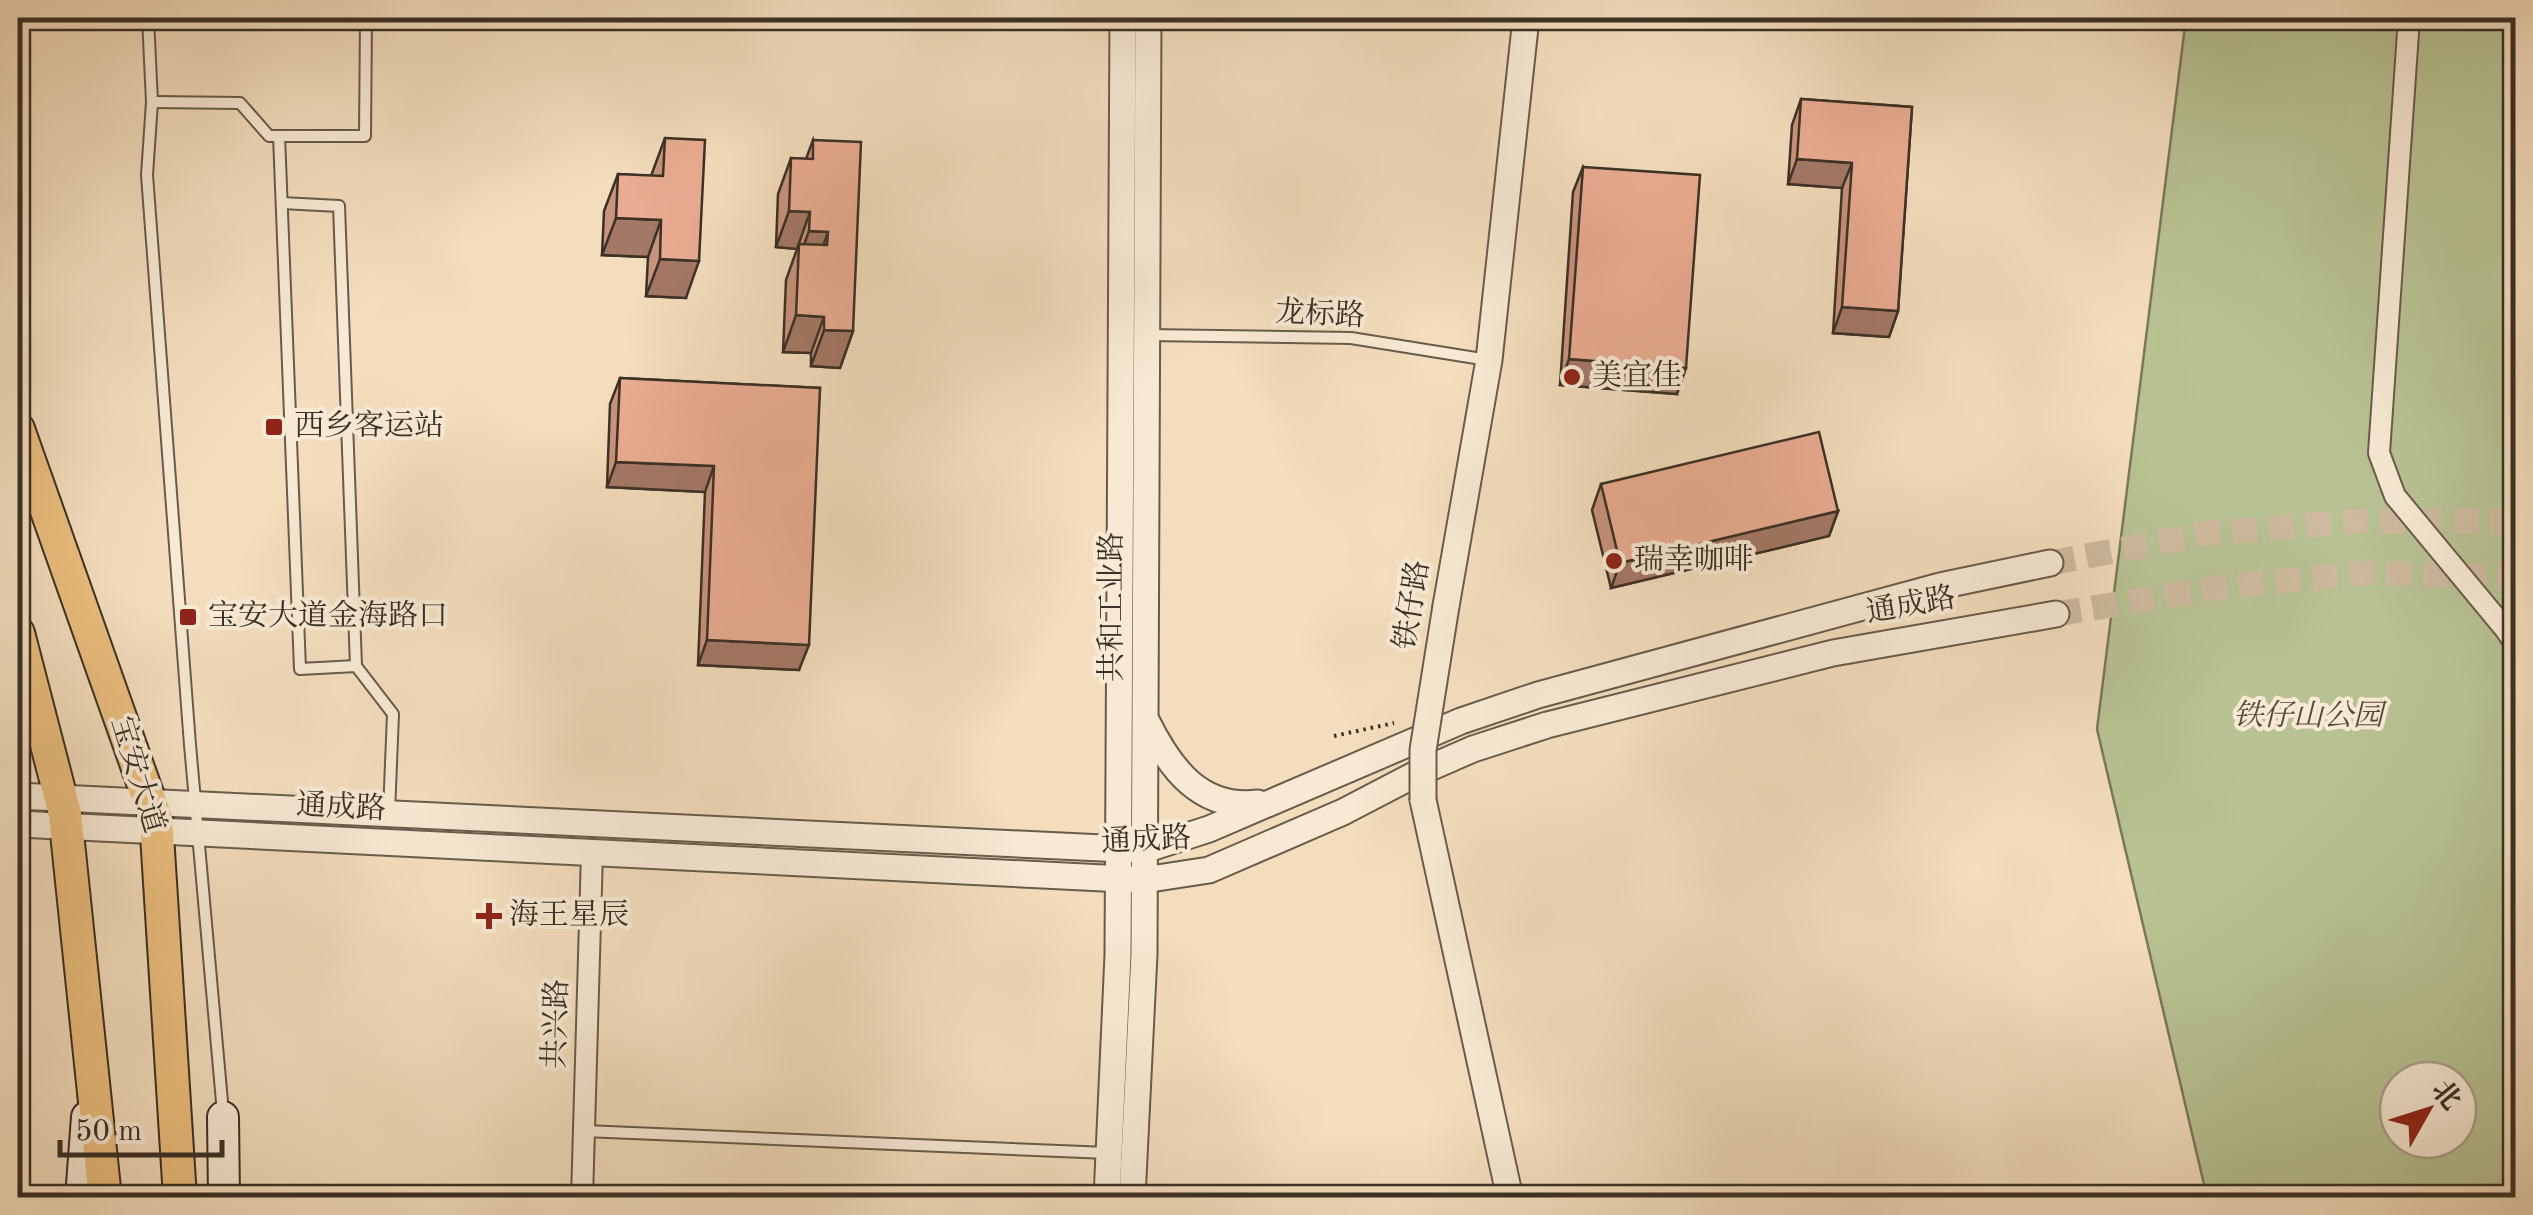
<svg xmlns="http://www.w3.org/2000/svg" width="2533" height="1215" viewBox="0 0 2533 1215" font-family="'Old Standard TT','Noto Serif SC',serif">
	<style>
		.green { fill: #b8c293; stroke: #7a795c; stroke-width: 2.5; fill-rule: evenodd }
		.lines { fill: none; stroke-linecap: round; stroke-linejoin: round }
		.tertiary-tunnel { stroke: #ceba9f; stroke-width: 25; stroke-dasharray: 25 12; stroke-linecap: butt }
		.service-casing { stroke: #695b4c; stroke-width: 14 }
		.minor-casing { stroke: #695b4c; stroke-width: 24 }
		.tertiary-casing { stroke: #695b4c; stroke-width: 29 }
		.secondary-casing { stroke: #3b3026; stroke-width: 34 }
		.primary-casing { stroke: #3b3026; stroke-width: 36 }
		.path { stroke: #3b3026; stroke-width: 4; stroke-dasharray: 2.5 5; stroke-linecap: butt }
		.service { stroke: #f7e9d4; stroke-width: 10 }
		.minor { stroke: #f7e9d4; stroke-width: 20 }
		.tertiary { stroke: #f7e9d4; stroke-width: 25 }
		.secondary { stroke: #f7e9d4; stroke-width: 30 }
		.primary { stroke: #eabe7e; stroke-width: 32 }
		.tertiary-bridge-casing { stroke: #695b4c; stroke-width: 29; stroke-linecap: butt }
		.tertiary-bridge { stroke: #f7e9d4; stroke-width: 25 }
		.wall { fill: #c9947e; stroke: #3b3026; stroke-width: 2.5 }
		.shaded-wall { fill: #a47866; stroke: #3b3026; stroke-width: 2.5 }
		.building { fill: #eaac92; stroke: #3b3026; stroke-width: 2.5 }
		.poi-dot { fill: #8f2418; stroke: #f7e9d4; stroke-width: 4 }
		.labels { text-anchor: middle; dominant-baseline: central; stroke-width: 8; stroke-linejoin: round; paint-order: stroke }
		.street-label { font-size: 30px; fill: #3b3026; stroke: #f7e9d4 }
		.poi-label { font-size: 30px; fill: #3b3026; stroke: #f7e9d4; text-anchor: start }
		.park-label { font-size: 30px; font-style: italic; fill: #544d3c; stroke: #f7e9d4 }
	</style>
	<rect width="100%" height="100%" fill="#f3ddbd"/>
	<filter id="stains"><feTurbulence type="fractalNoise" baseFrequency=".002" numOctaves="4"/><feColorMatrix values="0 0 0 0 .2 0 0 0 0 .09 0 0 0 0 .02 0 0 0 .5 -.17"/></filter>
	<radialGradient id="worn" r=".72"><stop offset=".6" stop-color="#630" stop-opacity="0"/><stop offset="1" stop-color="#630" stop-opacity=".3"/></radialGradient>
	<!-- green -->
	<path class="green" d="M2186,18H2515V1197H2207L2097,729ZM2398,1080H2458V1140H2398Z"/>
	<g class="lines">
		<!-- tertiary-tunnel -->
		<g class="tertiary-tunnel">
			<polyline points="2050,563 2209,533 2359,521 2516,521"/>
			<polyline points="2056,614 2222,587 2363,573 2516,577"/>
		</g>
		<!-- service casing -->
		<g class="service-casing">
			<g id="service">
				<polyline points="148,18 152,102 147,175 190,745 223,1113"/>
				<polyline points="152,102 240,103 269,136 365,136 366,18"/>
				<polyline points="279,136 300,669 356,666 393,714 389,813"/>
				<polyline points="282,203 339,206 356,666"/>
				<polyline points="1147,335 1351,338 1488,360"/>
				<polyline points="584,1131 1108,1153"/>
			</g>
		</g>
		<!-- minor casing -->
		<g class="minor-casing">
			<g id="minor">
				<polyline points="2409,18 2379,453 2395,496 2506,630 2516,646"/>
				<polyline points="582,1198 592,853"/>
			</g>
		</g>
		<!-- tertiary casing -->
		<g class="tertiary-casing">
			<g id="tertiary">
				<polyline points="1446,606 1489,360 1526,18"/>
				<polyline points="18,716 24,671"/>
				<path d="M1147,722C1170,768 1200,810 1258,803"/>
				<polyline points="18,796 1144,850 1209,829 1461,721 1538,695 1940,586 2050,563"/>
				<polyline points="1423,800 1510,1198"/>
				<polyline points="18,824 1144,880 1209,870 1343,812 1418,773 1473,749 1547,725 1833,653 2056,614"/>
				<polyline points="1107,1198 1118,955 1123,18"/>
				<polyline points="1132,1198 1144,954 1148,18"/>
			</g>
		</g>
		<!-- secondary casing -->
		<g class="secondary-casing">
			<g id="secondary">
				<polyline points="223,1117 224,1198"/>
				<polyline points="81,1198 87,1117"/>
			</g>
		</g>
		<!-- primary casing -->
		<g class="primary-casing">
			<g id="primary">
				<polyline points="18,429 156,819 180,1198"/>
				<polyline points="18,633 65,814 105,1198"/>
			</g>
		</g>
		<!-- path -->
		<polyline class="path" points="1334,736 1394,723"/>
		<!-- service -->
		<use href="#service" class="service"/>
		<!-- minor -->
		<use href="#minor" class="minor"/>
		<!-- tertiary -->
		<use href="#tertiary" class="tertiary"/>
		<!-- secondary -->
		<use href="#secondary" class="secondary"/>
		<!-- primary -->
		<use href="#primary" class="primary"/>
		<!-- tertiary-bridge casing -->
		<g class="tertiary-bridge-casing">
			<polyline id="tertiary-bridge" points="1423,800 1423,750 1446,606"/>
		</g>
		<!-- tertiary-bridge -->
		<use href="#tertiary-bridge" class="tertiary-bridge"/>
	</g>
	<!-- wall -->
	<g class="wall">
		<polygon points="1801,99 1912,107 1898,311 1889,337 1833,333 1842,188 1788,184 1792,125"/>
		<polygon points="665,138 686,298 646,296 648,257 602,255 604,211 618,174 651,176"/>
		<polygon points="813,140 853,331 840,368 811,366 811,353 783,352 786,280 797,249 776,247 778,194 791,158 806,159"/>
		<polygon points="1583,167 1677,394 1560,385 1573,192"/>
		<polygon points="620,378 820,388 799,670 698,665 705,492 607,487 610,404"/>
		<polygon points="1601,484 1838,511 1829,536 1611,588 1592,510"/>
	</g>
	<!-- shaded-wall -->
	<g class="shaded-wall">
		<polygon points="1797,159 1852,163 1842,188 1788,184"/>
		<polygon points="789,211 810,212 797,249 776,247"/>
		<polygon points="616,218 661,220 648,257 602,255"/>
		<polygon points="809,231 828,232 815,269 798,261"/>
		<polygon points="660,259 699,261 686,298 646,296"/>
		<polygon points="1842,307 1898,311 1889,337 1833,333"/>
		<polygon points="796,315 824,317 811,353 783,352"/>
		<polygon points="824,330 853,331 840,368 811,366"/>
		<polygon points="1569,359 1686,368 1677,394 1560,385"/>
		<polygon points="616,462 714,466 705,492 607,487"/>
		<polygon points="1838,511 1829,536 1611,588 1620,563"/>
		<polygon points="707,640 809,645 799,670 698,665"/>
	</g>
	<!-- building -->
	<g class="building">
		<polygon points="1801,99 1912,107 1898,311 1842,307 1852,163 1797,159"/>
		<polygon points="665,138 705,140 699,261 660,259 661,220 616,218 618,174 663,176"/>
		<polygon points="813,140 861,142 853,331 824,330 824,317 796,315 799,244 827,245 828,232 809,231 810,212 789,211 791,158 813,159"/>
		<polygon points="1583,167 1700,175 1686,368 1569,359"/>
		<polygon points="620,378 820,388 809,645 707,640 714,466 616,462"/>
		<polygon points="1819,432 1838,511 1620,563 1601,484"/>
	</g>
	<!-- markers -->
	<g class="poi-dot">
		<circle cx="1572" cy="377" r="10"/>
		<rect x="264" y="417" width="20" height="20" rx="5"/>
		<circle cx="1614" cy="561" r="10"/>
		<rect x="178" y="607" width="20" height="20" rx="5"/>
		<path d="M484 901h10v10h10v10h-10v10h-10v-10h-10v-10h10z"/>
	</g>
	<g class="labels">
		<!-- street labels -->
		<g class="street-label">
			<text transform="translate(1320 315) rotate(3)">龙标路</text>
			<text transform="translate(1413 605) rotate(-81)">铁仔路</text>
			<text transform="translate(1911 606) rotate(-10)">通成路</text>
			<text transform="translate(1113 607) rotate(-90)">共和工业路</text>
			<text transform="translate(137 775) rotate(73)">宝安大道</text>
			<text transform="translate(341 808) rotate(3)">通成路</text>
			<text transform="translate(1146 841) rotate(-3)">通成路</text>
			<text transform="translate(557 1024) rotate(-88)">共兴路</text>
		</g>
		<!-- poi labels -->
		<g class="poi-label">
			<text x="1592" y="377">美宜佳</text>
			<text x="294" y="427">西乡客运站</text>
			<text x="1634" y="561">瑞幸咖啡</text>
			<text x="208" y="617">宝安大道金海路口</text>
			<text x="509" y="916">海王星辰</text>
		</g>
		<!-- park labels -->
		<g class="park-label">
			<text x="2308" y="717">铁仔山公园</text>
		</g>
	</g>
	<!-- margin -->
	<rect width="2533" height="1215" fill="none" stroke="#f3ddbd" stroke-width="60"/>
	<rect x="20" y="20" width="2493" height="1175" fill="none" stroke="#3b3026" stroke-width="5"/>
	<rect x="30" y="30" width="2473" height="1155" fill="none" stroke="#3b3026" stroke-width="2.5"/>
	<!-- north arrow -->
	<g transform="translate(2428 1110) rotate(51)"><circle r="48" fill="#f7e9d4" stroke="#ac9f8e" stroke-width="2.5"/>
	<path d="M0-8L18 38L0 25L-18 38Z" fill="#8f2418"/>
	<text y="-15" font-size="28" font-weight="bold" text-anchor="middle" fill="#3b3026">北</text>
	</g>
	<!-- scale -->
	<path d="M60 1140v15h162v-15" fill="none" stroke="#3b3026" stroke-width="5"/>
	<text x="75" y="1140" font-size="30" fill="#3b3026" stroke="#f7e9d4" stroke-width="8" paint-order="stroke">50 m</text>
	<rect width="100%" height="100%" filter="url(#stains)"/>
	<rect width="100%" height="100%" fill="url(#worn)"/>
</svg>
